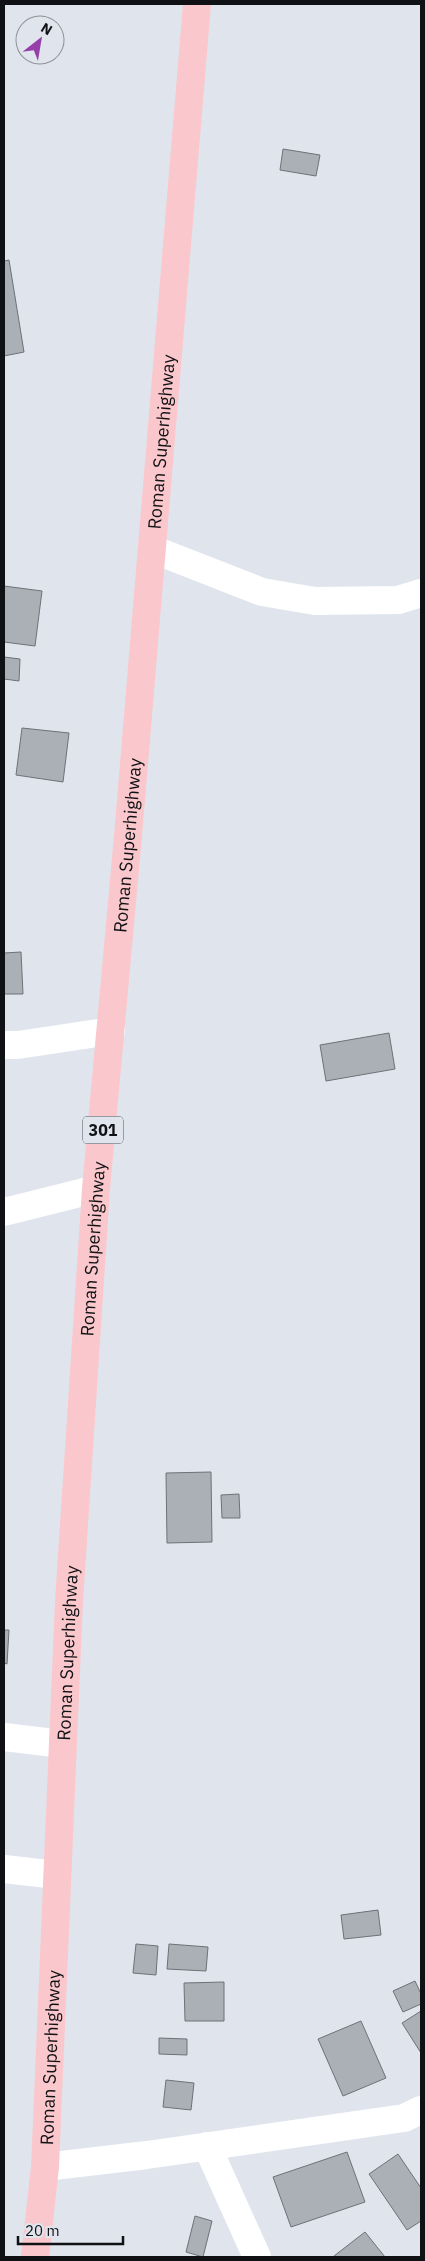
<svg xmlns="http://www.w3.org/2000/svg" width="425" height="2261" viewBox="0 0 425 2261" font-family="'IBM Plex Sans',sans-serif">
	<style>
		.building { fill: #abb0b6; stroke: #6d7278 }
		.lines { fill: none; stroke-linecap: round; stroke-linejoin: round }
		.minor { stroke: #fff; stroke-width: 28 }
		.major { stroke: #fac8cc; stroke-width: 28 }
		.labels { text-anchor: middle; dominant-baseline: central; stroke-width: 5; stroke-linejoin: round; paint-order: stroke }
		.shield { fill: #e0e5ed; stroke: #4e5155; stroke-width: 1 }
		.shield-label { font-size: 16px; font-weight: bold; fill: #101114 }
		.street-label { font-size: 18px; fill: #101114; stroke: #e0e5ed }
	</style>
	<rect width="100%" height="100%" fill="#e0e5ed"/>
	<!-- building -->
	<g class="building">
		<polygon points="283,149 320,155 316,176 280,170"/>
		<polygon points="9,260 24,352 4,356 4,261"/>
		<polygon points="4,586 42,591 35,646 4,642"/>
		<polygon points="4,657 20,659 19,681 4,679"/>
		<polygon points="22,728 69,733 63,782 16,775"/>
		<polygon points="21,952 23,994 4,994 4,953"/>
		<polygon points="389,1033 395,1069 326,1081 320,1045"/>
		<polygon points="211,1472 212,1542 167,1543 166,1473"/>
		<polygon points="239,1494 240,1518 222,1518 221,1495"/>
		<polygon points="4,1630 9,1630 7,1664 4,1663"/>
		<polygon points="378,1910 381,1935 344,1939 341,1915"/>
		<polygon points="136,1944 158,1946 156,1975 133,1973"/>
		<polygon points="169,1944 208,1947 206,1971 167,1969"/>
		<polygon points="415,1981 421,1994 421,2004 403,2012 393,1991"/>
		<polygon points="224,1982 224,2021 185,2021 184,1983"/>
		<polygon points="421,2011 421,2053 402,2023"/>
		<polygon points="361,2021 386,2078 343,2096 318,2039"/>
		<polygon points="159,2038 187,2039 187,2055 159,2054"/>
		<polygon points="166,2080 194,2083 191,2110 163,2107"/>
		<polygon points="347,2152 365,2202 291,2227 273,2177"/>
		<polygon points="398,2154 421,2188 421,2221 407,2230 369,2174"/>
		<polygon points="195,2216 212,2221 203,2257 186,2252"/>
		<polygon points="365,2232 385,2257 335,2257 334,2256"/>
	</g>
	<g class="lines">
		<!-- minor -->
		<g class="minor">
			<polyline points="152,549 262,592 315,601 398,600 421,593"/>
			<polyline points="4,1045 18,1045 111,1031"/>
			<polyline points="4,1212 96,1189"/>
			<polyline points="4,1737 63,1744"/>
			<polyline points="4,1869 57,1875"/>
			<polyline points="207,2146 257,2257"/>
			<polyline points="45,2167 147,2155 404,2118 421,2110"/>
		</g>
		<!-- major -->
		<path class="major" id="s1" d="M35,2257L45,2167L69,1601L96,1189L128,836L197,4"/>
	</g>
	<g class="labels">
		<!-- shield labels -->
		<rect class="shield" x="83" y="1116.5" width="40" height="27" rx="4"/>
		<g class="shield-label">
			<text x="103" y="1130">301</text>
		</g>
		<!-- street labels -->
		<g class="street-label">
			<text stroke="none"><textPath href="#s1" startOffset="1820">Roman Superhighway</textPath></text>
			<text stroke="none"><textPath href="#s1" startOffset="1415">Roman Superhighway</textPath></text>
			<text stroke="none"><textPath href="#s1" startOffset="1010">Roman Superhighway</textPath></text>
			<text stroke="none"><textPath href="#s1" startOffset="605">Roman Superhighway</textPath></text>
			<text stroke="none"><textPath href="#s1" startOffset="200">Roman Superhighway</textPath></text>
		</g>
	</g>
	<!-- border -->
	<rect width="425" height="2261" fill="none" stroke="#101114" stroke-width="10"/>
	<!-- north arrow -->
	<g transform="translate(40 40) rotate(31)"><circle r="24" fill="#e0e5ed" stroke="#8d9096"/>
	<path d="M0-4L9 19L0 12L-9 19Z" fill="#963eaa"/>
	<text y="-8" font-size="14" font-weight="bold" text-anchor="middle" fill="#101114">N</text>
	</g>
	<!-- scale -->
	<path d="M18 2236v8h105v-8" fill="none" stroke="#101114" stroke-width="2.5"/>
	<text x="25" y="2236" font-size="15" fill="#101114" stroke="#e0e5ed" stroke-width="4" paint-order="stroke">20 m</text>
</svg>
